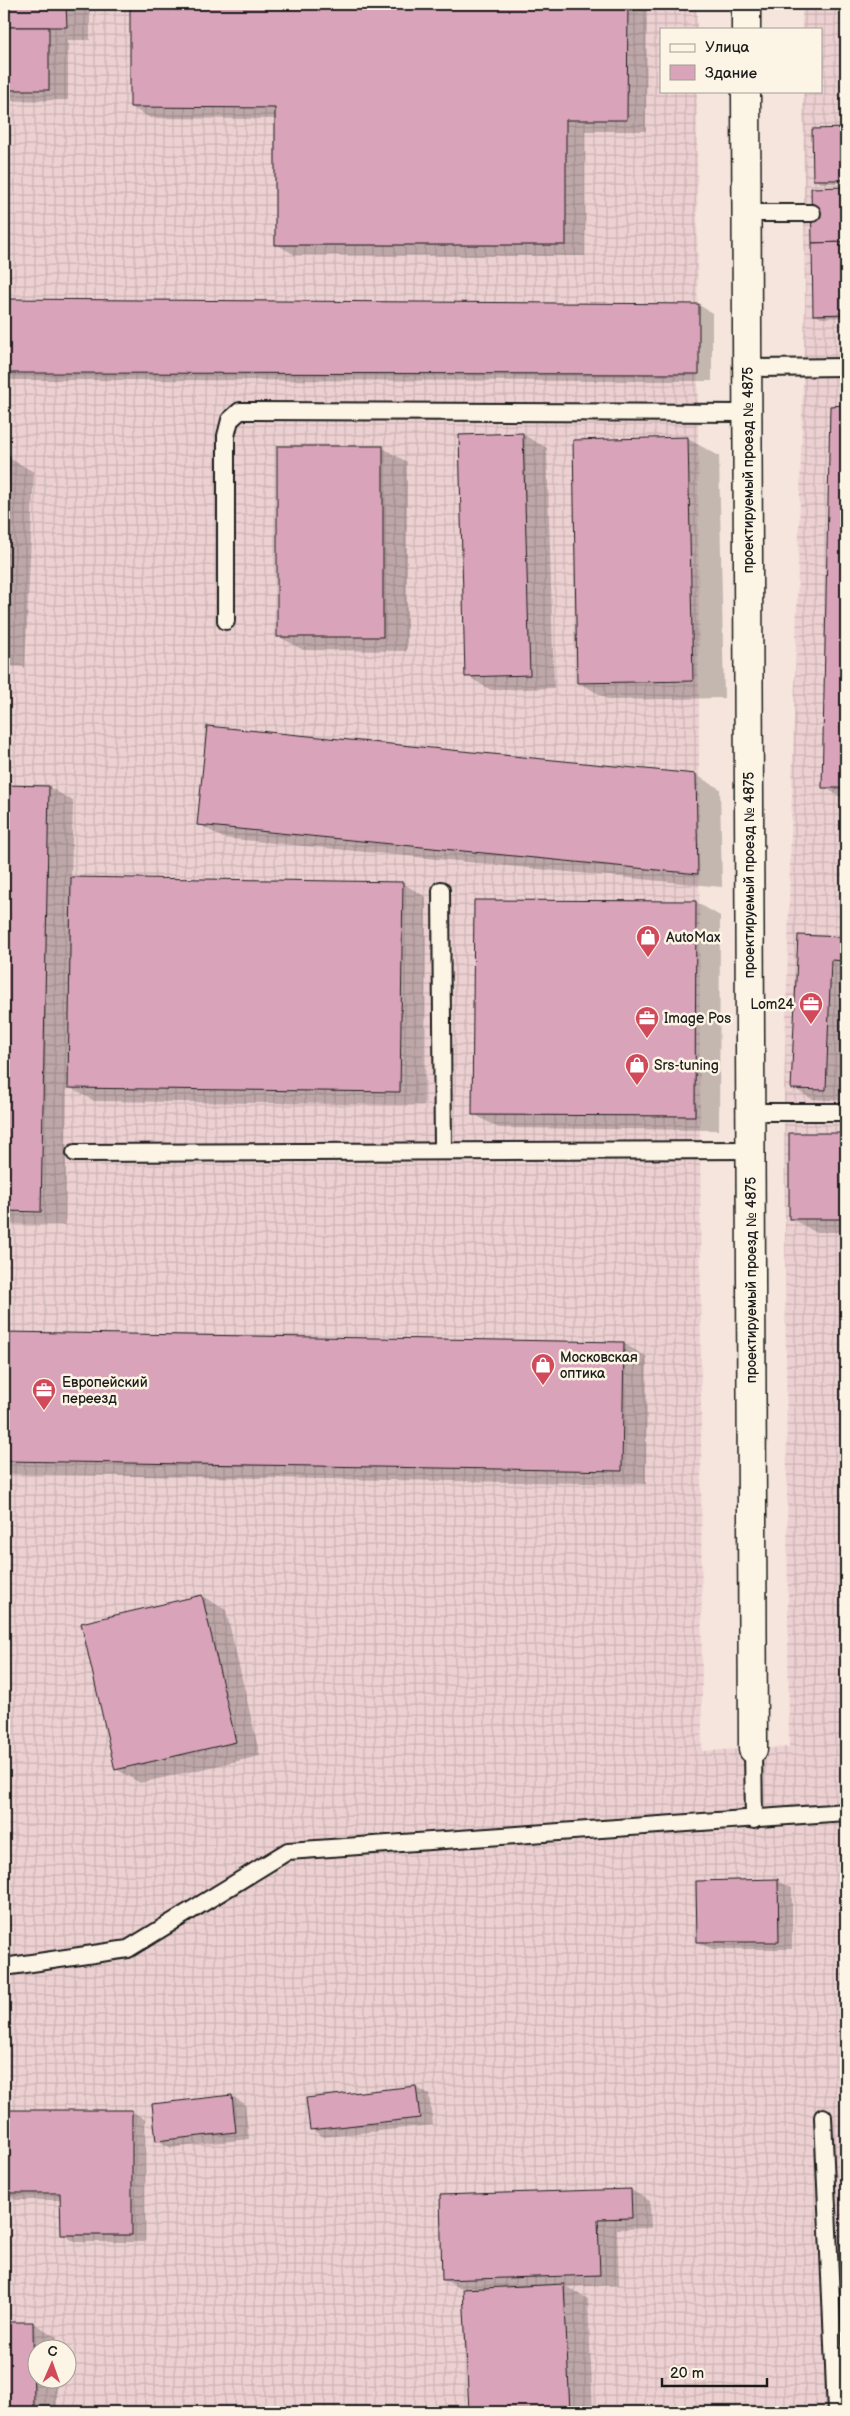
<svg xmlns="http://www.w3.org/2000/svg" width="850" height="2416" viewBox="0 0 850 2416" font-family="'Balsamiq Sans',sans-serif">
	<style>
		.industrial { fill: url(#industrial-grid); fill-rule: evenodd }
		.shadow { fill: #0003 }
		.building { fill: #d9a3ba; stroke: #1c1c1c }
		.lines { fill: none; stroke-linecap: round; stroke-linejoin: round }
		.service-casing { stroke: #1c1c1c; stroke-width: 20 }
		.minor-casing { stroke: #1c1c1c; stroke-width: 31 }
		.service { stroke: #fcf5e5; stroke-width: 16 }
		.minor { stroke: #fcf5e5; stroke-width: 28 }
		.labels { text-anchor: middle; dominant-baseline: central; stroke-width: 5; stroke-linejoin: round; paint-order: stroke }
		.street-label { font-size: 14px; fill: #1c1c1c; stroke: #fcf5e5 }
		.poi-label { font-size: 14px; fill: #1c1c1c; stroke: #fcf5e5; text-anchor: start }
	</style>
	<defs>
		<pattern id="industrial-grid" width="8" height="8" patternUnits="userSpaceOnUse" patternTransform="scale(1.25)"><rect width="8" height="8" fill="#edd1d2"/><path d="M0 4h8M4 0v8" fill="none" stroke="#cbb3b4"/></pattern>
	</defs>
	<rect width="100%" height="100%" fill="#f5e5dc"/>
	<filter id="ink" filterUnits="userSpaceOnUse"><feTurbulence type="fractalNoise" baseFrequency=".02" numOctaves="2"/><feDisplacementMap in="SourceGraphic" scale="10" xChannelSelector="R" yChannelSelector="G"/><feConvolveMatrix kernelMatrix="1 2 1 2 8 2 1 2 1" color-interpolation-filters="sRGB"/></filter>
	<g filter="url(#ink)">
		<!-- industrial -->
		<path class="industrial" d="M4,4H697V29H661V91H697L702,1751L789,1747L784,1095L805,305L803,91H821V29H802V4H846V2412H4ZM38,2348H68V2378H38Z"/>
		<!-- shadow -->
		<g class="shadow">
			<polygon points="4,4 90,4 90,40 68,40 68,100 4,101"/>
			<polygon points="131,4 647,4 646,131 585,131 585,256 295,255 276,244 277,119 150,118 131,107"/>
			<polygon points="813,130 846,130 846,183 820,183 814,179"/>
			<polygon points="813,189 846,189 846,317 821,318 814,314"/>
			<polygon points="4,300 699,305 712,313 712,381 4,380"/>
			<polygon points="831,407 846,407 846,800 824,787"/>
			<polygon points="522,434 547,448 554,688 491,690 467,676"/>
			<polygon points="688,439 719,456 724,698 609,700 578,682"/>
			<polygon points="383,448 407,462 407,651 303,650 278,636"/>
			<polygon points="4,458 9,458 34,472 25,667 4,666"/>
			<polygon points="208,727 696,775 720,789 722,887 223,838 199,824"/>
			<polygon points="4,786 49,787 73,801 71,879 402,883 426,897 424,1105 94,1101 67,1086 65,1225 4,1224"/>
			<polygon points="844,898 846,898 845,1101 812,1099 793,1088 799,937 842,938"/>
			<polygon points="696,902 720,916 719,1130 498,1128 474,1114"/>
			<polygon points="791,1134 846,1134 846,1232 815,1232 791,1218"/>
			<polygon points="4,1333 623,1343 647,1357 646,1484 4,1474"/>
			<polygon points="202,1596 226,1610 260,1756 140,1783 116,1769"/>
			<polygon points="778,1881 792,1888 792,1949 712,1949 698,1942 697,1882"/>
			<polygon points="416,2087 429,2095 433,2125 324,2137 311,2129"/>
			<polygon points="232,2096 245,2104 249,2139 171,2148 157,2140"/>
			<polygon points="4,2111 131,2111 145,2119 145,2242 75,2242 62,2234 62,2200 16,2200 4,2193"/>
			<polygon points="631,2190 650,2201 651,2228 617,2229 619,2285 567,2287 588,2299 593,2412 470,2412 465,2291 444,2280"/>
			<polygon points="4,2323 33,2323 57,2337 57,2348 38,2348 38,2378 57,2378 57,2412 4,2412"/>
		</g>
		<!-- building -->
		<g class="building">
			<polygon points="4,4 66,4 67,27 4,27"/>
			<polygon points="130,4 628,4 627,120 566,120 566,245 275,245 275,108 130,107"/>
			<rect x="4" y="27" width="45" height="63"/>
			<polygon points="846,128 846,180 813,180 812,129"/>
			<polygon points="846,187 846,242 812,243 811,188"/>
			<polygon points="846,242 846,314 813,315 812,243"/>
			<polygon points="4,299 699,304 699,374 4,373"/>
			<polygon points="846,405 846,788 822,788 830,406"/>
			<polygon points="523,433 530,675 465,677 459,435"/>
			<polygon points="688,437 693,681 577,683 573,440"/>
			<rect x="277" y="446" width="106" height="191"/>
			<polygon points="4,457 10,457 4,599"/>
			<polygon points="207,726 696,774 698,874 197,825"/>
			<polygon points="4,785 49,786 41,1212 4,1211"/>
			<polygon points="71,877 403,882 400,1092 68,1088"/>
			<polygon points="843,897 846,897 846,961 831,960 826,1090 791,1089 798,935 841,937"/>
			<polygon points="474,900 696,901 695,1116 472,1115"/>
			<rect x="789" y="1133" width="57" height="86"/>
			<polygon points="4,1332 624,1342 622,1471 4,1461"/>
			<polygon points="202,1595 236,1742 115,1770 81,1623"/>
			<polygon points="778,1879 779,1942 697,1942 696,1881"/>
			<polygon points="416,2086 420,2118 310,2130 306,2098"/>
			<polygon points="232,2095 236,2132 156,2141 152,2104"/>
			<polygon points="4,2110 132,2110 132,2235 61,2235 60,2193 4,2193"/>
			<polygon points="631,2189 632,2218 598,2219 600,2275 442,2280 440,2195"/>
			<polygon points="564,2284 570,2412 469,2412 463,2289"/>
			<polygon points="4,2322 33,2322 34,2412 4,2412"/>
		</g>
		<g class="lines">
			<!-- service casing -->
			<g class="service-casing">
				<g id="service">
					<polyline points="747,213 812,213"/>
					<polyline points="747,368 846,367"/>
					<polyline points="226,621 226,436 230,420 240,411 747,413"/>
					<polyline points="441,890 443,1151"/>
					<polyline points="750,1112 846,1112"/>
					<polyline points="75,1153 750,1150"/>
					<polyline points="753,1749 754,1820"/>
					<polyline points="4,1967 128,1949 288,1851 846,1812"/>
					<polyline points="823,2117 836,2412"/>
				</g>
			</g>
			<!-- minor casing -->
			<g class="minor-casing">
				<g id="minor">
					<polyline points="746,4 746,29"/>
					<polyline points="746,91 753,1749"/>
				</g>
			</g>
			<!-- service -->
			<use href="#service" class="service"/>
			<!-- minor -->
			<use href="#minor" class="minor"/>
		</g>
	</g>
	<!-- icons -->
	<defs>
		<g id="shop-pin" transform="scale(1.25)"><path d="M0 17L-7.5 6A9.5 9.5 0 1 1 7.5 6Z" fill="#d1495b" stroke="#fcf5e5"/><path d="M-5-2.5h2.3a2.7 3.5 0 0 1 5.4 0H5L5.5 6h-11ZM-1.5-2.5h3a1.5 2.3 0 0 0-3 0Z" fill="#fff"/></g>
		<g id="office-pin" transform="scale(1.25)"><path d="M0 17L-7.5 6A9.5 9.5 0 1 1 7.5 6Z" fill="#d1495b" stroke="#fcf5e5"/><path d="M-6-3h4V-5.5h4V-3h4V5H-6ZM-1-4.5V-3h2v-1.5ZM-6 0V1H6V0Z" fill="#fff"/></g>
	</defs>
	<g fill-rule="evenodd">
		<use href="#shop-pin" x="648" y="937"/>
		<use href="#office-pin" x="811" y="1004"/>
		<use href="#office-pin" x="647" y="1018"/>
		<use href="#shop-pin" x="637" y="1065"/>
		<use href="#shop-pin" x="543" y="1365"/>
		<use href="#office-pin" x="44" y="1390"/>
	</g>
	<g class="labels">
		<!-- street labels -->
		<g class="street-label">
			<text transform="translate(748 470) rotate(-90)">проектируемый проезд № 4875</text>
			<text transform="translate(749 875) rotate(-90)">проектируемый проезд № 4875</text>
			<text transform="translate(751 1280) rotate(-90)">проектируемый проезд № 4875</text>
		</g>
		<!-- poi labels -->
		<g class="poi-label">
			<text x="666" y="937">AutoMax</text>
			<text x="794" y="1004" text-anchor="end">Lom24</text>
			<text x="664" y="1018">Image Pos</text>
			<text x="654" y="1065">Srs-tuning</text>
			<text x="560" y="1357">Московская<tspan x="560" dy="16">оптика</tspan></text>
			<text x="62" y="1382">Европейский<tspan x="62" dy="16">переезд</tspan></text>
		</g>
	</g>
	<!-- margin -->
	<rect width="850" height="2416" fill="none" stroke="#fcf5e5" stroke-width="20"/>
	<rect x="10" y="10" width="830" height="2396" fill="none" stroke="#1c1c1c" stroke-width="2" filter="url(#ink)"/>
	<!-- legend -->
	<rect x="660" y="28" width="162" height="65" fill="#fcf5e5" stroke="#a29e95"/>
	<rect x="670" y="44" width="25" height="8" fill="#fcf5e5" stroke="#a29e95"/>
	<text x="705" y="52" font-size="15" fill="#1c1c1c">Улица</text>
	<rect x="670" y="65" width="25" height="15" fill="#d9a3ba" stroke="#a29e95"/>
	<text x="705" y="78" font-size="15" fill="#1c1c1c">Здание</text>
	<!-- north arrow -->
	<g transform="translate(52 2364) rotate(2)"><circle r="24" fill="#fcf5e5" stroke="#a29e95"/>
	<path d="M0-4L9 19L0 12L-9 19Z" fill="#d1495b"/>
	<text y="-8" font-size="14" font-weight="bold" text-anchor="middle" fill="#1c1c1c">С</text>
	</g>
	<!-- scale -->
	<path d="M662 2378v8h105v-8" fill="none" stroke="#1c1c1c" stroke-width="2.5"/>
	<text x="670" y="2378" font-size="15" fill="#1c1c1c" stroke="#fcf5e5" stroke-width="4" paint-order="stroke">20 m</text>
</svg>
